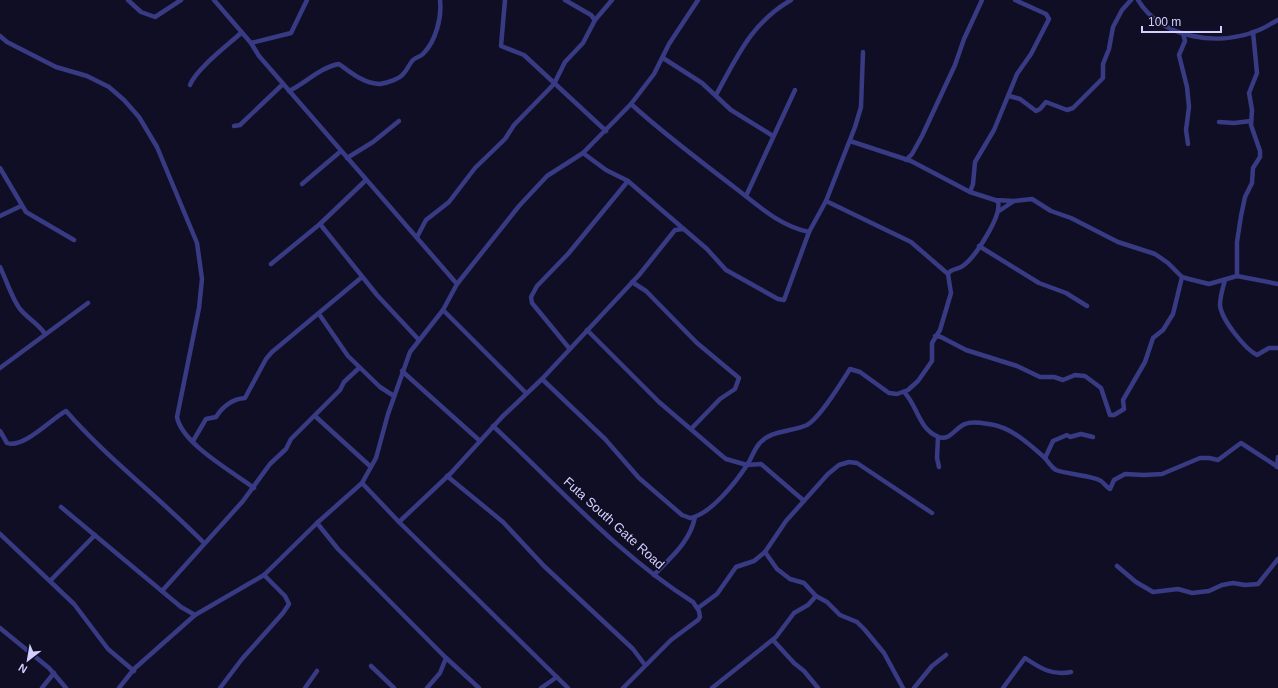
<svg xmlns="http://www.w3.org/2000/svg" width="1278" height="688" viewBox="0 0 1278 688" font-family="Helvetica,sans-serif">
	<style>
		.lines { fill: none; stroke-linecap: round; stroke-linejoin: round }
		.street { stroke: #383a83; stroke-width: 4.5 }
		.labels { text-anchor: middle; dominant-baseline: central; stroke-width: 3.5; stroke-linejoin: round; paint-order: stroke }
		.street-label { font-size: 13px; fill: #d2d0ff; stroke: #100e24 }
	</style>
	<rect width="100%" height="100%" fill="#100e24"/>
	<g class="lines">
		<!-- street -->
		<g class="street">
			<polyline points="128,0 141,12 155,17 181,0"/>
			<polyline points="505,0 501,46 524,55 606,131"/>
			<polyline points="565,0 591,15 595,20"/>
			<path d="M1138,0C1162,39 1219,47 1259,30C1266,27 1272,23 1278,20"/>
			<polyline points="1183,33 1185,41 1179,55 1187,87 1189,107 1186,130 1188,144"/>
			<path d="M0,36L7,42L56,67L87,76L109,87L124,100L139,117L157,147L197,243L202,279L199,308L177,417C182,444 233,472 254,488"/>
			<polyline points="251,43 291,33 307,0"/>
			<polyline points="663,58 702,83 731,110 773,136"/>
			<path d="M190,85C196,69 228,45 241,33"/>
			<path d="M289,91C306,83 320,67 339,64C350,72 364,84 380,84C387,83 400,79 404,73C408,69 409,64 413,60C416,57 420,57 423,54C436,41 442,17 440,0"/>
			<path d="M716,95C737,57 751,23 791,0"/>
			<polyline points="1009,96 1020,99 1036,111 1040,109 1046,102 1067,110 1073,108 1103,78 1103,64 1109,49 1113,27 1122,10 1131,0"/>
			<path d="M631,104C664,134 699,160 734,187C758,205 779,226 809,232"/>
			<polyline points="1219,122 1234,123 1251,121"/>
			<polyline points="234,126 240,125 283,84"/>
			<polyline points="850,141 911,161 970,192 995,200 1014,201 1032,199 1051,211 1071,218 1118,242 1155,254 1168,263 1182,277 1189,279 1209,284 1237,276 1237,242 1241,216 1245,197 1252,183 1253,168 1260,157 1260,151 1251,125 1252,110 1249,93 1257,73 1253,32"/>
			<polyline points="583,153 606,170 628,181 707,249 726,270 778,299 784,300 809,232 826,201 855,127 861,107 863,52"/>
			<polyline points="347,158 373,142 399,121"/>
			<polyline points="906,160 912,154 922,136 955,65 964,39 982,0"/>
			<polyline points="0,168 26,212 74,240"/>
			<polyline points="302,184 341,151"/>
			<polyline points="970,192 973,184 975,162 994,130 1017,74 1031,54 1049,19 1046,14 1015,0"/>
			<polyline points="746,196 795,90"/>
			<polyline points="999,211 1014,201"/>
			<polyline points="0,216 21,206"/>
			<polyline points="320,224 377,295 419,340"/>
			<polyline points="417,237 426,220 449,202 475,168 505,139 514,125 554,84 565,62 583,43 595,20 612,0"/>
			<polyline points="979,246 1039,283 1066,293 1087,306"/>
			<polyline points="271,264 320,224 366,180"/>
			<path d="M0,267C6,279 12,299 20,309C28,319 38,323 45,334"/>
			<path d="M948,274C951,268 959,270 964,265C975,257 1002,216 998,202L995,200"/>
			<polyline points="1237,276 1278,284"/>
			<path d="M1225,280C1223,287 1220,297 1220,305C1221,319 1245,349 1257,355L1269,348H1278"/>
			<polyline points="632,282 646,291 697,343 739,378 735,389 720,399 691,429"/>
			<polyline points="457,284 519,206 547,176 583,153 631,104 654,74 669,44 698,0"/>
			<polyline points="443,310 526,393"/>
			<polyline points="319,314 348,356 380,387 394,396"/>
			<polyline points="587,330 659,402 721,455 726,459 747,465 761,464 803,500"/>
			<polyline points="935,336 941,337 966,350 1017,366 1040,377 1054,377 1063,380 1075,375 1085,376 1101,388 1110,415 1114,415 1124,409 1123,400 1145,362 1153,338 1163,330 1173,314 1182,277"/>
			<polyline points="569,348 532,303 531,297 537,286 568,254 628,181"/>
			<polyline points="0,368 88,303"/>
			<polyline points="402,371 480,441"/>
			<path d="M542,379L605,439L639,478L682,515L690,518C710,515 736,482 747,465C751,459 754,450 759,444C770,430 792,432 807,425C820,418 841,383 850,369L860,372L889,393L897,394L908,390L918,381L932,361V343L940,330L951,293L950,287L948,274L911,242L826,201"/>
			<path d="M904,392C918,406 918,429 939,437C950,441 956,427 965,424C972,421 982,423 989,424C1011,427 1028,443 1044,457C1048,461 1051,467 1056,470C1066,474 1095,476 1101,481C1104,483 1106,487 1110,489L1114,480L1125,474L1144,475L1162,474L1200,458H1209L1218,460L1241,443L1278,467"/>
			<polyline points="315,416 371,467"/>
			<path d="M493,426C558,486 618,555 693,602L699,611L700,617L698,620L671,640L623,688"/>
			<path d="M0,431L7,443C24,449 52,418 66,411C108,459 159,497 204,543"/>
			<polyline points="938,437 937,458 939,467"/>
			<path d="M193,441L206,419L216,417C223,406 232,399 245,398L266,359L272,352L362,277"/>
			<polyline points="1045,458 1053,441 1067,435 1070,437 1081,434 1093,437"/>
			<polyline points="1277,467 1278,457"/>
			<polyline points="447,476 503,522 544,566 633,649 645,665"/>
			<polyline points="362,483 399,522 568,688"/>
			<polyline points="61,507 181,607 195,615"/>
			<polyline points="399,522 451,473 502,417 542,379 639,275 675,230 683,229"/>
			<polyline points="317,523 338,549 444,656 479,688"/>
			<polyline points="0,534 74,604 108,649 134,671"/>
			<polyline points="765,552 777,569 790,579 804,583 816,596"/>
			<polyline points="1117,566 1136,582 1153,592 1178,589 1192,593 1209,591 1222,585 1233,583 1245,585 1258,584 1278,559"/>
			<path d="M654,575C671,557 690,542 695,517"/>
			<polyline points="51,580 95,535"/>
			<polyline points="162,591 243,501 270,464 286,449 291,439 340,390 344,382 359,368"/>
			<polyline points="698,608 717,594 736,567 754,561 765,552 786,521 828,474 839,465 849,462 857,463 932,513"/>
			<polyline points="0,628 49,668 66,688"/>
			<polyline points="773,640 794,663 804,671 818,688"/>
			<polyline points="371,666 394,688"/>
			<polyline points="42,688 54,673"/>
			<polyline points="119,688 134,669 195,615 264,575 317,523 362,483 376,458 388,414 410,352 443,310 457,284 259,56 251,43 214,0"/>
			<polyline points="220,688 242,659 283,613 289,604 285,596 264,575"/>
			<polyline points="305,688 317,671"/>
			<polyline points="427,688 440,673 446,658"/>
			<polyline points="541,688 557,677"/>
			<polyline points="712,688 776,637 794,613 808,605 816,596 827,602 840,615 857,622 865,630 884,653 903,688"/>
			<polyline points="914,688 932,666 946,655"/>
			<path d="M1003,688L1025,658C1040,668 1052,676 1071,672"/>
		</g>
	</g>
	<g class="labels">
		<!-- street labels -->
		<g class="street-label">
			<text transform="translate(614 523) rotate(42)">Futa South Gate Road</text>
		</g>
	</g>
	<!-- north arrow -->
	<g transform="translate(28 660) rotate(211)" stroke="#100e24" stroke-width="3" paint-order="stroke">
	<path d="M0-3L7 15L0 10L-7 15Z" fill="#d2d0ff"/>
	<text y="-6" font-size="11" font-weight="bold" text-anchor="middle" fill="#d2d0ff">N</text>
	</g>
	<!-- scale -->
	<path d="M1142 26v6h79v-6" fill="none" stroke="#d2d0ff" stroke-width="2"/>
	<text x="1148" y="26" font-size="12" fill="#d2d0ff" stroke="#100e24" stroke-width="3" paint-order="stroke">100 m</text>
</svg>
